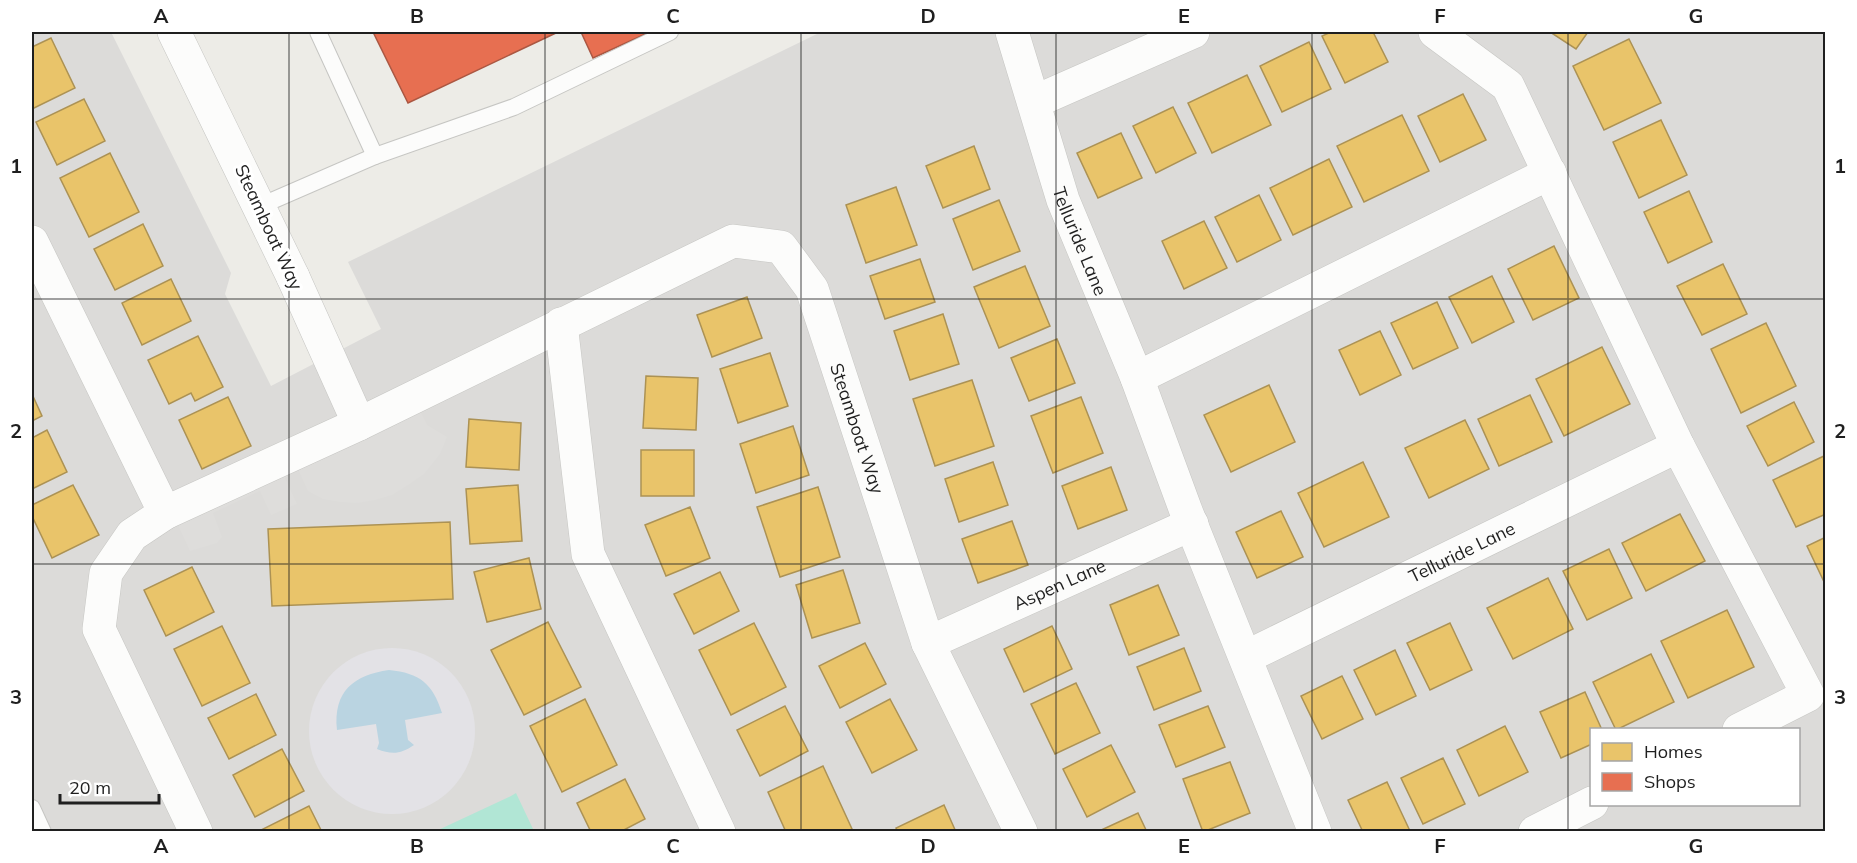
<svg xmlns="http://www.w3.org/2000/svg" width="1857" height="863" viewBox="0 0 1857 863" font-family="Mulish,sans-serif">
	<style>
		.residential { fill: #dcdbd9; fill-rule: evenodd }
		.pitch { fill: #b1e6d5 }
		.parking { fill: #dedddb }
		.plaza { fill: #e3e2e6 }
		.water { fill: #bad4e1 }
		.homes { fill: #e9c46a; stroke: #ac9254; stroke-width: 1.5 }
		.shops { fill: #e76f51; stroke: #ab5742; stroke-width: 1.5 }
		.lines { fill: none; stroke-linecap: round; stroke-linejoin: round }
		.service-casing { stroke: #c6c6c3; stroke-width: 18 }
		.minor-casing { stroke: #c6c6c3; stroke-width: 34 }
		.tertiary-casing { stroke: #c6c6c3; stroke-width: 34 }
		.service { stroke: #fcfcfb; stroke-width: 16 }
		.minor { stroke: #fcfcfb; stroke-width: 33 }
		.tertiary { stroke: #fcfcfb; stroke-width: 33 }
		.grid { fill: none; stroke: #1f1f1f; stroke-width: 1.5; stroke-opacity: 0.55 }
		.labels { text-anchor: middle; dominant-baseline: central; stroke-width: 6; stroke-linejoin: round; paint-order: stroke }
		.street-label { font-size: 18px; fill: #1f1f1f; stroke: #fff }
		.neatline { fill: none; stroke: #1f1f1f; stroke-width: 2 }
		.grid-label { font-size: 20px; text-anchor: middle; font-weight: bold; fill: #1f1f1f }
	</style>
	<rect width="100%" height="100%" fill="#edece7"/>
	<!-- residential -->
	<path class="residential" d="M32,32H111L231,273L225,294L271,386L381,329L348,262L821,32H1825V831H32ZM1592,730H1798V804H1592Z"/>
	<!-- pitch -->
	<polygon class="pitch" points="516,793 534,831 436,831 511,796"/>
	<!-- parking -->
	<polygon class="parking" points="413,397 427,425 447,437 440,454 424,474 408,485 392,495 375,500 357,503 340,502 323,499 308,491 298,469 285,478 297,504 271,515 260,491 213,513 222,537 217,543 190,551 171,510"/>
	<!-- plaza -->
	<circle class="plaza" cx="392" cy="731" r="83"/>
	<!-- water -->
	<path class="water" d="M389,670C420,673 433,684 442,713L405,720L408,740L414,745C401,754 392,755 377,749L379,743L376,724L337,730C333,691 354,675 389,670Z"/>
	<!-- homes -->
	<g class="homes">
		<polygon points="1331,32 1373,32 1388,62 1345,83 1322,36"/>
		<polygon points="1550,32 1588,32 1576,49"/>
		<polygon points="51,38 75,88 32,109 32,47"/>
		<polygon points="1629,39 1661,103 1604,130 1573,66"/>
		<polygon points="1309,42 1331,89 1282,112 1260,66"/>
		<polygon points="1247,75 1271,125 1212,153 1188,103"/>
		<polygon points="1463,94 1486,140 1440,162 1418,116"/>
		<polygon points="84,99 105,141 57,165 36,122"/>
		<polygon points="1173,107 1196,153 1156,173 1133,126"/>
		<polygon points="1402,115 1429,171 1364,202 1337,146"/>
		<polygon points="1661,120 1687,175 1639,198 1613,142"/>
		<polygon points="1121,133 1142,178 1098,198 1077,153"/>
		<polygon points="974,146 990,189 943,208 926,166"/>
		<polygon points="110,153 139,212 89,237 60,178"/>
		<polygon points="1329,159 1352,207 1293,235 1270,188"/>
		<polygon points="896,187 917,245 866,263 846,205"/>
		<polygon points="1689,191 1712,242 1668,263 1644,212"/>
		<polygon points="1259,195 1281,240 1237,262 1215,217"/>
		<polygon points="999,200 1020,251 973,270 953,219"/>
		<polygon points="1204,221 1227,268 1184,289 1162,241"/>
		<polygon points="143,224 163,266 115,290 94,249"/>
		<polygon points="1554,246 1579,298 1533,320 1508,269"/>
		<polygon points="920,259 935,302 885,319 870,276"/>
		<polygon points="1723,264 1747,314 1702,335 1677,286"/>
		<polygon points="1025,266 1050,326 999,348 974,287"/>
		<polygon points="1492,276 1514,322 1472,343 1449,297"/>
		<polygon points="171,279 191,321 142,345 122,303"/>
		<polygon points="747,297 762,338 712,357 697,315"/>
		<polygon points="1437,302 1458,348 1413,369 1391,323"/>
		<polygon points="943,314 959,364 910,380 894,331"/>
		<polygon points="1766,323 1796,386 1741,413 1711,349"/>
		<polygon points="1380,331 1401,375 1360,395 1339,350"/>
		<polygon points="198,336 223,387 195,401 191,393 169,404 148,360"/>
		<polygon points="1057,339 1075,383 1029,401 1011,358"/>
		<polygon points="1602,347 1630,404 1564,436 1536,379"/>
		<polygon points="770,353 788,406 738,423 720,369"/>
		<polygon points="646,376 698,378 696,430 643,428"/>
		<polygon points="972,380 994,446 935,466 913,399"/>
		<polygon points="1269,385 1295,442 1231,472 1204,415"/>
		<polygon points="32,394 42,416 32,421"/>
		<polygon points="1530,395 1552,442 1499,466 1478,419"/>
		<polygon points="228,397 251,446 202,469 179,420"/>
		<polygon points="1081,397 1103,453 1053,473 1031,416"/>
		<polygon points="1794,402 1814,442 1768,466 1747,426"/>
		<polygon points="469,419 521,423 519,470 466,467"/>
		<polygon points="1465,420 1489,469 1429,498 1405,448"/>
		<polygon points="793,426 809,475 756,493 740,444"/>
		<polygon points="47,430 67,472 32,489 32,438"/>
		<rect x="641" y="450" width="53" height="46"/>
		<polygon points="1824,456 1826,514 1796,527 1773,480"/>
		<polygon points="993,462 1008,505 959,522 945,479"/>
		<polygon points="1363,462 1389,517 1324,547 1298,493"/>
		<polygon points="1111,467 1127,510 1078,529 1062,486"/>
		<polygon points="73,485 99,535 52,558 32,516 32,505"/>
		<polygon points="518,485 522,541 470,544 466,489"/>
		<polygon points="818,487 840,557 780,577 757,507"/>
		<polygon points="690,507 710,558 666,576 645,525"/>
		<polygon points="1281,511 1303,557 1257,578 1236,532"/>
		<polygon points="1680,514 1705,561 1646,591 1622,543"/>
		<polygon points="1012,521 1028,565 978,583 962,539"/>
		<polygon points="450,522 453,599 272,606 268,529"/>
		<polygon points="1826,537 1826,586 1807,546"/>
		<polygon points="1609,549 1632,598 1587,620 1563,571"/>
		<polygon points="529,558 541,609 487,622 474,572"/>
		<polygon points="192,567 214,612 166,636 144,590"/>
		<polygon points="843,570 860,623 812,638 796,585"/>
		<polygon points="720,572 739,611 694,634 674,594"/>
		<polygon points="1548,578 1573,629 1513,659 1487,608"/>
		<polygon points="1158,585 1179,635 1129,655 1110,605"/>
		<polygon points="1727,610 1754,667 1688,698 1661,641"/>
		<polygon points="548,622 581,687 524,715 491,650"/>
		<polygon points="754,623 786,687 731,715 699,650"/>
		<polygon points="1450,623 1472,670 1430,690 1407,643"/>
		<polygon points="222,626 250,683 202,706 174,649"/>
		<polygon points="1052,626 1072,669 1024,692 1004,649"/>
		<polygon points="865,643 886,684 840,708 819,666"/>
		<polygon points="1184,648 1201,691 1154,710 1137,667"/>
		<polygon points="1395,650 1416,696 1376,715 1354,670"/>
		<polygon points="1651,654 1674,702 1616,730 1593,682"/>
		<polygon points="1342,676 1363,719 1322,739 1301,696"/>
		<polygon points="1076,683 1100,733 1055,754 1031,704"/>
		<polygon points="1585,692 1602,730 1592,730 1592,744 1561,758 1540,712"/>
		<polygon points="256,694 276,735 229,759 208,718"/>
		<polygon points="585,699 617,765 562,792 530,726"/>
		<polygon points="890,699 917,750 872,773 846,722"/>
		<polygon points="785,706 808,751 760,776 737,730"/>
		<polygon points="1208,706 1225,747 1176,767 1159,725"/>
		<polygon points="1505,726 1528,772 1479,796 1457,750"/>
		<polygon points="1111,745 1135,792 1087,817 1063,769"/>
		<polygon points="282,749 304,791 255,817 233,775"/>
		<polygon points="1443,758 1465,804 1423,824 1401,778"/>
		<polygon points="1230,762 1250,813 1203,832 1183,779"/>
		<polygon points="823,766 852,829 847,832 786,832 768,792"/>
		<polygon points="625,779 645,819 620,832 591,832 577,803"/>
		<polygon points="1387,782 1410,831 1363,832 1348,800"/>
		<polygon points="944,805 956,832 898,832 896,828"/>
		<polygon points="309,806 322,832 262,832 261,830"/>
		<polygon points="1138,813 1147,832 1097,832"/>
	</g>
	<!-- shops -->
	<g class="shops">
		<polygon points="373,32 558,32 408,103"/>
		<polygon points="581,32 650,32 593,58"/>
	</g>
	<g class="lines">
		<!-- service casing -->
		<g class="service-casing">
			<g id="service">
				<polyline points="318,32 375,156"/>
				<polyline points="260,206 375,156 514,107 670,32"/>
				<polyline points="32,808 43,832"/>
			</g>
		</g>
		<!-- minor casing -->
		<g class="minor-casing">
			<g id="minor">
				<path id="s1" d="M1012,32L1063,200L1137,378L1186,511L1315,832"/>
				<polyline points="1435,32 1508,86 1678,446 1808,695 1739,730"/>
				<polyline points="1034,102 1193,32"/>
				<polyline points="32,242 165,513"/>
				<polyline points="293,277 359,424"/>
				<polyline points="561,324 588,554 719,832"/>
				<polyline points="1137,378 1550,173"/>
				<path id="s2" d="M928,643L1192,524"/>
				<path id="s3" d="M1246,657L1678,446"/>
				<path id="s4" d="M196,832L99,629L106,573L132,535L165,513L359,424L733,241L781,247L812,289L928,643L1021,832"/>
				<polyline points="1535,832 1592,803"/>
			</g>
		</g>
		<!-- tertiary casing -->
		<g class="tertiary-casing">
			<polyline id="tertiary" points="174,32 293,277"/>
		</g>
		<!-- service -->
		<use href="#service" class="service"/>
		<!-- minor -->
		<use href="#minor" class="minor"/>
		<!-- tertiary -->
		<use href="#tertiary" class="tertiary"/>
	</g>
	<!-- grid -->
	<path class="grid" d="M289,32V832M545,32V832M801,32V832M1056,32V832M1312,32V832M1568,32V832M32,299H1826M32,564H1826"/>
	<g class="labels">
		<!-- street labels -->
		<g class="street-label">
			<text transform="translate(269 227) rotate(65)">Steamboat Way</text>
			<text stroke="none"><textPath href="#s1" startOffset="220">Telluride Lane</textPath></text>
			<text stroke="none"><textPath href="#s4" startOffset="1244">Steamboat Way</textPath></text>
			<text stroke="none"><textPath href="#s3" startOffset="240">Telluride Lane</textPath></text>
			<text stroke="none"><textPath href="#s2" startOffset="144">Aspen Lane</textPath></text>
		</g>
	</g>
	<!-- border -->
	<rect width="1857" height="863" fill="none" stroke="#ffffff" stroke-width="66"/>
	<!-- legend -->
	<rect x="1590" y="728" width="210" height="78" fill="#ffffff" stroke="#a5a5a5" stroke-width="1.5"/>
	<rect x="1602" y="743" width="30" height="18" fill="#e9c46a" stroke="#a5a5a5" stroke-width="1.5"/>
	<text x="1644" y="758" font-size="18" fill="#1f1f1f">Homes</text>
	<rect x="1602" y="773" width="30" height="18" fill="#e76f51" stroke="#a5a5a5" stroke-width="1.5"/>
	<text x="1644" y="788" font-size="18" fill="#1f1f1f">Shops</text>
	<!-- scale -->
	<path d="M60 794v9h99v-9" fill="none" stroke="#1f1f1f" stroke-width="3"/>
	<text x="69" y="794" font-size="18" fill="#1f1f1f" stroke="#ffffff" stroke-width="4.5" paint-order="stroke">20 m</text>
	<rect x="33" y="33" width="1791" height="797" class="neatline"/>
	<g class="grid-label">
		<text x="161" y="23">A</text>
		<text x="417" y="23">B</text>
		<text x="673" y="23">C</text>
		<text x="928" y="23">D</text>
		<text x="1184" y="23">E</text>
		<text x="1440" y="23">F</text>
		<text x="1696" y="23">G</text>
		<text x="16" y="173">1</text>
		<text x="1840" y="173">1</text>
		<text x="16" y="438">2</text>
		<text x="1840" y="438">2</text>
		<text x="16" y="704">3</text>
		<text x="1840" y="704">3</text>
		<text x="161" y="853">A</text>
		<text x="417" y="853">B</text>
		<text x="673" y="853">C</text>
		<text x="928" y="853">D</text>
		<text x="1184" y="853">E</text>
		<text x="1440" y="853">F</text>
		<text x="1696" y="853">G</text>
	</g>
</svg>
